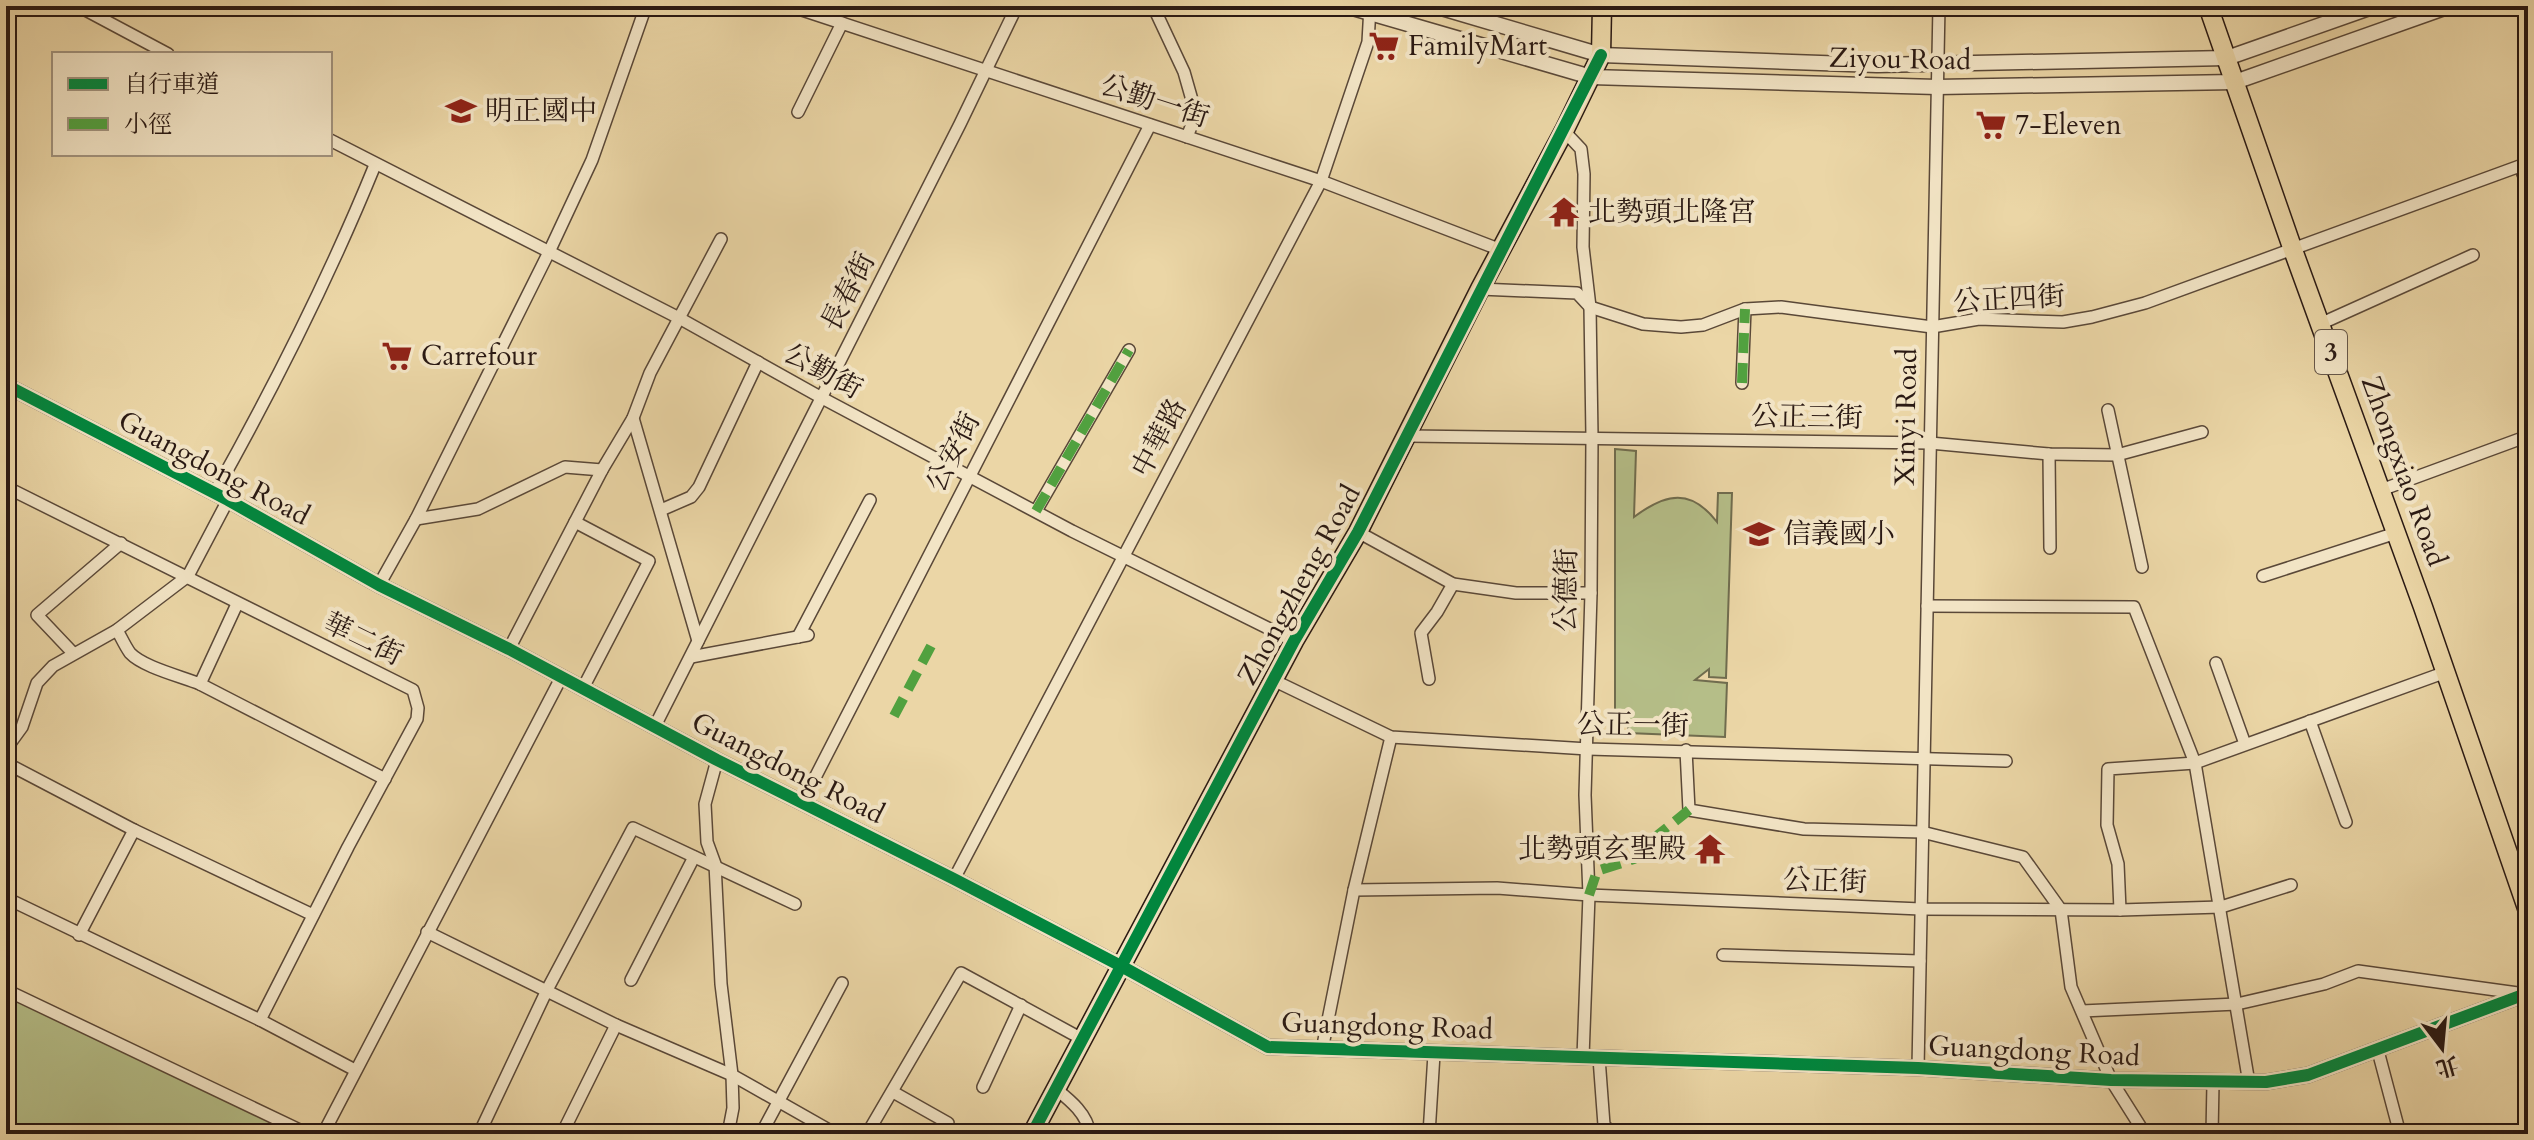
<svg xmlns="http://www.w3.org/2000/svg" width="2534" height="1140" viewBox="0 0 2534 1140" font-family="Cardo,'Noto Serif TC',serif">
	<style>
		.green { fill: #b5be88; stroke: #706c4e; stroke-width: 2 }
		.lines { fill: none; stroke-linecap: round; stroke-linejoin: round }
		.minor-casing { stroke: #5a4838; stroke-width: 14 }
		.tertiary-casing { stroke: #5a4838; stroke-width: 17 }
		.primary-casing { stroke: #2a1913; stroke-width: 21 }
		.minor { stroke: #f2e4c5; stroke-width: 11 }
		.tertiary { stroke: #f2e4c5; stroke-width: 14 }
		.primary { stroke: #ebd6a6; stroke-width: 18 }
		.quiet { stroke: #51a13f; stroke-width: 10; stroke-dasharray: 20 10; stroke-linecap: butt }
		.cycleway-casing { stroke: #f2e4c5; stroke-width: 17 }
		.cycleway { stroke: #00873e; stroke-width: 12 }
		.labels { text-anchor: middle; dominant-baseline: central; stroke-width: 8; stroke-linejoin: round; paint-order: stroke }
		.shield { fill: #f2e4c5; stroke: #665648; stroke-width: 2 }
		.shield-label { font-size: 26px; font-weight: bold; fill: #2a1913 }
		.poi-label { font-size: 28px; fill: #2a1913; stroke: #f2e4c5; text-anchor: start }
		.street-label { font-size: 28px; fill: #2a1913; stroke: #f2e4c5 }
	</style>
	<rect width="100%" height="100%" fill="#ebd6a6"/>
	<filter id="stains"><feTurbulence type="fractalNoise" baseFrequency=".0025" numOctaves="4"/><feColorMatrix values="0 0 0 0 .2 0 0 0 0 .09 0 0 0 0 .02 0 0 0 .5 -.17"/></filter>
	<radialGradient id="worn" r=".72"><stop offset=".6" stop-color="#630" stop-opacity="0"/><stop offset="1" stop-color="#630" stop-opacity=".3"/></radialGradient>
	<!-- green -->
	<g class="green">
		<path d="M1615,449L1636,451L1634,517C1666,493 1691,488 1717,522L1718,493H1732L1726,678L1709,677V669L1695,680L1727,683L1725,737L1628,733V720L1615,719Z"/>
		<polygon points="6,993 239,1105 292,1134 6,1134"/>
	</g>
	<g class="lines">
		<!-- minor casing -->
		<g class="minor-casing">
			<g id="minor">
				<polyline points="78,6 168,54"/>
				<polyline points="790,6 1321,181 1501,250"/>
				<polyline points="1153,6 1184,72 1196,114 1187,137"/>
				<polyline points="798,112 842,23"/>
				<polyline points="1564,131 1581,149 1584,174 1583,247 1590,307 1592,437 1591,593 1585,795 1589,895 1583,1057"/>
				<polyline points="330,140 679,318 822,398 1072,531 1294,641"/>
				<polyline points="2520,166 2528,187"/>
				<polyline points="1480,289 1577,293 1590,307 1643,324 1681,327 1703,325 1745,309 1781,307 1932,327 1979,319 2063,322 2092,317 2145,303 2528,163"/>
				<polyline points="2320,324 2473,255"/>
				<polyline points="1742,383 1745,309"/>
				<polyline points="2108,410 2142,567"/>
				<polyline points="633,418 698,641"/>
				<polyline points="1408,436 1930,443 2049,454 2117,455 2202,432"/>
				<polyline points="2049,454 2050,548"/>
				<polyline points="6,487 413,690 418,708 417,719 348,847 260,1020"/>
				<polyline points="2381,490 2528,436"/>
				<path d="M214,494C274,387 329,278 375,165"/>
				<polyline points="661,510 691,497 699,487 758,362"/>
				<polyline points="1036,511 1129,350"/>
				<polyline points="416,519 478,509 565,467 602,470"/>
				<polyline points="575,522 649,561 583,688"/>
				<polyline points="1358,532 1453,584 1516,593 1591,593"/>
				<polyline points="2263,576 2396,533"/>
				<polyline points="379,585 416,519 549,252 592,160 646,6"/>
				<polyline points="1927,606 2134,607 2195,763 2249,1083"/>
				<path d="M117,630C121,637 125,646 130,653C143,667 180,676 200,684L385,779"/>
				<polyline points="798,637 870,500"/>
				<polyline points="509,649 602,470 633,418 650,373 721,239"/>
				<polyline points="73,653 37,615 121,543"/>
				<polyline points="691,657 808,635"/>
				<polyline points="2216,663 2245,744"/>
				<polyline points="1429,679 1421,633 1437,612 1453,584"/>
				<polyline points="1273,680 1391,737 1588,749 2006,761"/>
				<polyline points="200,684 237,604"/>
				<polyline points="2310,721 2346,822"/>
				<polyline points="655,726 960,124 1017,6"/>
				<polyline points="6,749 22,727 37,683 53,666 117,630 188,576 228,500"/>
				<polyline points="1686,750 1689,810 1804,829 1922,832 2023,857 2061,910 2071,987 2111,1080 2145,1134"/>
				<polyline points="717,760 705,804 707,842 715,864 721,984 732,1075 733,1108 728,1134"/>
				<polyline points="6,763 134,830 313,915"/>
				<polyline points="802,803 1150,125"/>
				<polyline points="954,879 1321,181 1368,42 1370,7"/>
				<polyline points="1354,890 1497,888 1589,895 1921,909 2120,910 2221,907 2291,885"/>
				<polyline points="6,898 260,1020 355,1070"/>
				<polyline points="2120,910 2118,864 2107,825 2108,769 2195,763 2446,672"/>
				<polyline points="427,932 616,1025 732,1075 836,1134"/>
				<polyline points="79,935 134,830"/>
				<polyline points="1723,955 1920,961"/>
				<polyline points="631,980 694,857"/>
				<polyline points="6,990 308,1134"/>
				<polyline points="2082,1011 2237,1004 2324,984 2358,971 2525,994"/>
				<polyline points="1322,1050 1354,890 1391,737"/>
				<polyline points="2378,1051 2400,1134"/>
				<polyline points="1599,1058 1604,1125 1613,1134"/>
				<polyline points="1918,1068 1939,6"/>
				<polyline points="983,1087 1021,1005"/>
				<path d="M1056,1089C1071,1101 1087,1114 1090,1134"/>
				<polyline points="893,1092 948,1123"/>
				<polyline points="323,1134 562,676"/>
				<polyline points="479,1134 547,990 633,828 795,904"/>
				<polyline points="562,1134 616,1025"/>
				<polyline points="761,1134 842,983"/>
				<polyline points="867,1134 961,973 1082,1039"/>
				<polyline points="1429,1134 1434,1054"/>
				<polyline points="2212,1134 2213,1083"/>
			</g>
		</g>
		<!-- tertiary casing -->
		<g class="tertiary-casing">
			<g id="tertiary">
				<polyline points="1346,6 1591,77 1937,87 2235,82 2450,6"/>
				<polyline points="1435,6 1601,55 1877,65 2227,58 2375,6"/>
				<polyline points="6,385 228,500 379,585 509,649 717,760 954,879 1121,966 1268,1047 1918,1068 2111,1080 2266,1082 2308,1075 2528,993"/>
			</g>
		</g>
		<!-- primary casing -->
		<g class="primary-casing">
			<g id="primary">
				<polyline points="2208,6 2293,250 2423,607 2528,911"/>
				<polyline points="1032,1134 1294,641 1358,532 1480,289 1564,131 1601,55 1602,6"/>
			</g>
		</g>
		<!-- minor -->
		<use href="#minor" class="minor"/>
		<!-- tertiary -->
		<use href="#tertiary" class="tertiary"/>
		<!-- primary -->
		<use href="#primary" class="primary"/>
		<!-- quiet -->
		<g class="quiet">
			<polyline points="1742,383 1745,309"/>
			<polyline points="1036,511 1129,350"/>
			<polyline points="894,716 931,646"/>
			<polyline points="1589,895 1597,871 1634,859 1653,839 1689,810"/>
		</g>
		<!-- cycleway casing -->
		<g class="cycleway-casing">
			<g id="cycleway">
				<polyline points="6,385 228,500 379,585 509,649 717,760 954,879 1121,966 1268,1047 1918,1068 2111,1080 2266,1082 2308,1075 2528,993"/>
				<polyline points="1032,1134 1294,641 1358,532 1601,55"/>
			</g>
		</g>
		<!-- cycleway -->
		<use href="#cycleway" class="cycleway"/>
	</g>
	<!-- icons -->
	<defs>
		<g id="supermarket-bare" transform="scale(2.4)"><path d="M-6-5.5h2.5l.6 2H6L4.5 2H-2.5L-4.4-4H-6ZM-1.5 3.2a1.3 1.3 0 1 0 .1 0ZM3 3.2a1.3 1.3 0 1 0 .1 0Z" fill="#8f2418" stroke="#f2e4c5" stroke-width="2.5" paint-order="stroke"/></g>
		<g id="school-bare" transform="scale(2.4)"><path d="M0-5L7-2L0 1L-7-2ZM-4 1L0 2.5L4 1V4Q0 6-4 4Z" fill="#8f2418" stroke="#f2e4c5" stroke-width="2.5" paint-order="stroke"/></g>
		<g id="temple-bare" transform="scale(2.4)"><path d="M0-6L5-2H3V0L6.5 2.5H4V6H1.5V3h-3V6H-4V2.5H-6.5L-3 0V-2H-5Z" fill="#8f2418" stroke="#f2e4c5" stroke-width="2.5" paint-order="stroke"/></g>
	</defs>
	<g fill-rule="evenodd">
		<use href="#supermarket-bare" x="1384" y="46"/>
		<use href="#school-bare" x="461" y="111"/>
		<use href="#supermarket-bare" x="1991" y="125"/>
		<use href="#temple-bare" x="1564" y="212"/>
		<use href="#supermarket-bare" x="397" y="356"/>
		<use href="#school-bare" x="1759" y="534"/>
		<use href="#temple-bare" x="1710" y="849"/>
	</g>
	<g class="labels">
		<!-- shield labels -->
		<rect class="shield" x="2315" y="330" width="32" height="44" rx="6"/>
		<g class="shield-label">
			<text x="2331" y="352">3</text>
		</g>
		<!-- poi labels -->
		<g class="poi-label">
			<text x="1408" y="46">FamilyMart</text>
			<text x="485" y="111">明正國中</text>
			<text x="2015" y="125">7-Eleven</text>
			<text x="1588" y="212">北勢頭北隆宮</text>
			<text x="421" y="356">Carrefour</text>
			<text x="1783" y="534">信義國小</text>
			<text x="1686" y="849" text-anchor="end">北勢頭玄聖殿</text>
		</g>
		<!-- street labels -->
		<g class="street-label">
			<text transform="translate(1900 59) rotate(1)">Ziyou Road</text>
			<text transform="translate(1155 101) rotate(18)">公勤一街</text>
			<text transform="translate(848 292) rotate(-63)">長春街</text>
			<text transform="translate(2009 299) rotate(-3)">公正四街</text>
			<text transform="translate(823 371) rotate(29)">公勤街</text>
			<text transform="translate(1807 417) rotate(1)">公正三街</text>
			<text transform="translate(1906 417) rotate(-89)">Xinyi Road</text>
			<text transform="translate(1159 438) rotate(-62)">中華路</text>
			<text transform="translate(953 452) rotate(-63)">公安街</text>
			<text transform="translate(214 468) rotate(28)">Guangdong Road</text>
			<text transform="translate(2404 471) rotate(70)">Zhongxiao Road</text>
			<text transform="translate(1299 585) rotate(-61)">Zhongzheng Road</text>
			<text transform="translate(1566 590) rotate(-89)">公德街</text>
			<text transform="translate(363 639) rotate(26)">華二街</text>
			<text transform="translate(1633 725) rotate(1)">公正一街</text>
			<text transform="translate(788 768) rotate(27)">Guangdong Road</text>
			<text transform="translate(1825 881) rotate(2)">公正街</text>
			<text transform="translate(1387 1026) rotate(2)">Guangdong Road</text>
			<text transform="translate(2034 1051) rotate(3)">Guangdong Road</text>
		</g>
	</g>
	<!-- margin -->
	<rect width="2534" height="1140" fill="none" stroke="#ebd6a6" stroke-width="32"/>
	<rect x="8" y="8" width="2518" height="1124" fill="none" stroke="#2a1913" stroke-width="4"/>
	<rect x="16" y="16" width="2502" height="1108" fill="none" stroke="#2a1913" stroke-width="2"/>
	<!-- legend -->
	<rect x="52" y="52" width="280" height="104" fill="#f2e4c5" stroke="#a2937e" stroke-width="2"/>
	<rect x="68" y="78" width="40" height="12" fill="#00873e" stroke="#a2937e" stroke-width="2"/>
	<text x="124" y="92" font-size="24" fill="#2a1913">自行車道</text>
	<rect x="68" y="118" width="40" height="12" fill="#51a13f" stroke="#a2937e" stroke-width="2"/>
	<text x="124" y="132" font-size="24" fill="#2a1913">小徑</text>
	<!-- north arrow -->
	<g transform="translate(2442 1048) rotate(164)" stroke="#f2e4c5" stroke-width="6" paint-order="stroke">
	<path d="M0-6L14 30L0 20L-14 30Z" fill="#2a1913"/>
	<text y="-12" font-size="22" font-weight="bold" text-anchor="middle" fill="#2a1913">北</text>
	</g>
	<rect width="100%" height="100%" filter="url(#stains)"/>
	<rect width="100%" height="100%" fill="url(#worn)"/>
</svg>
